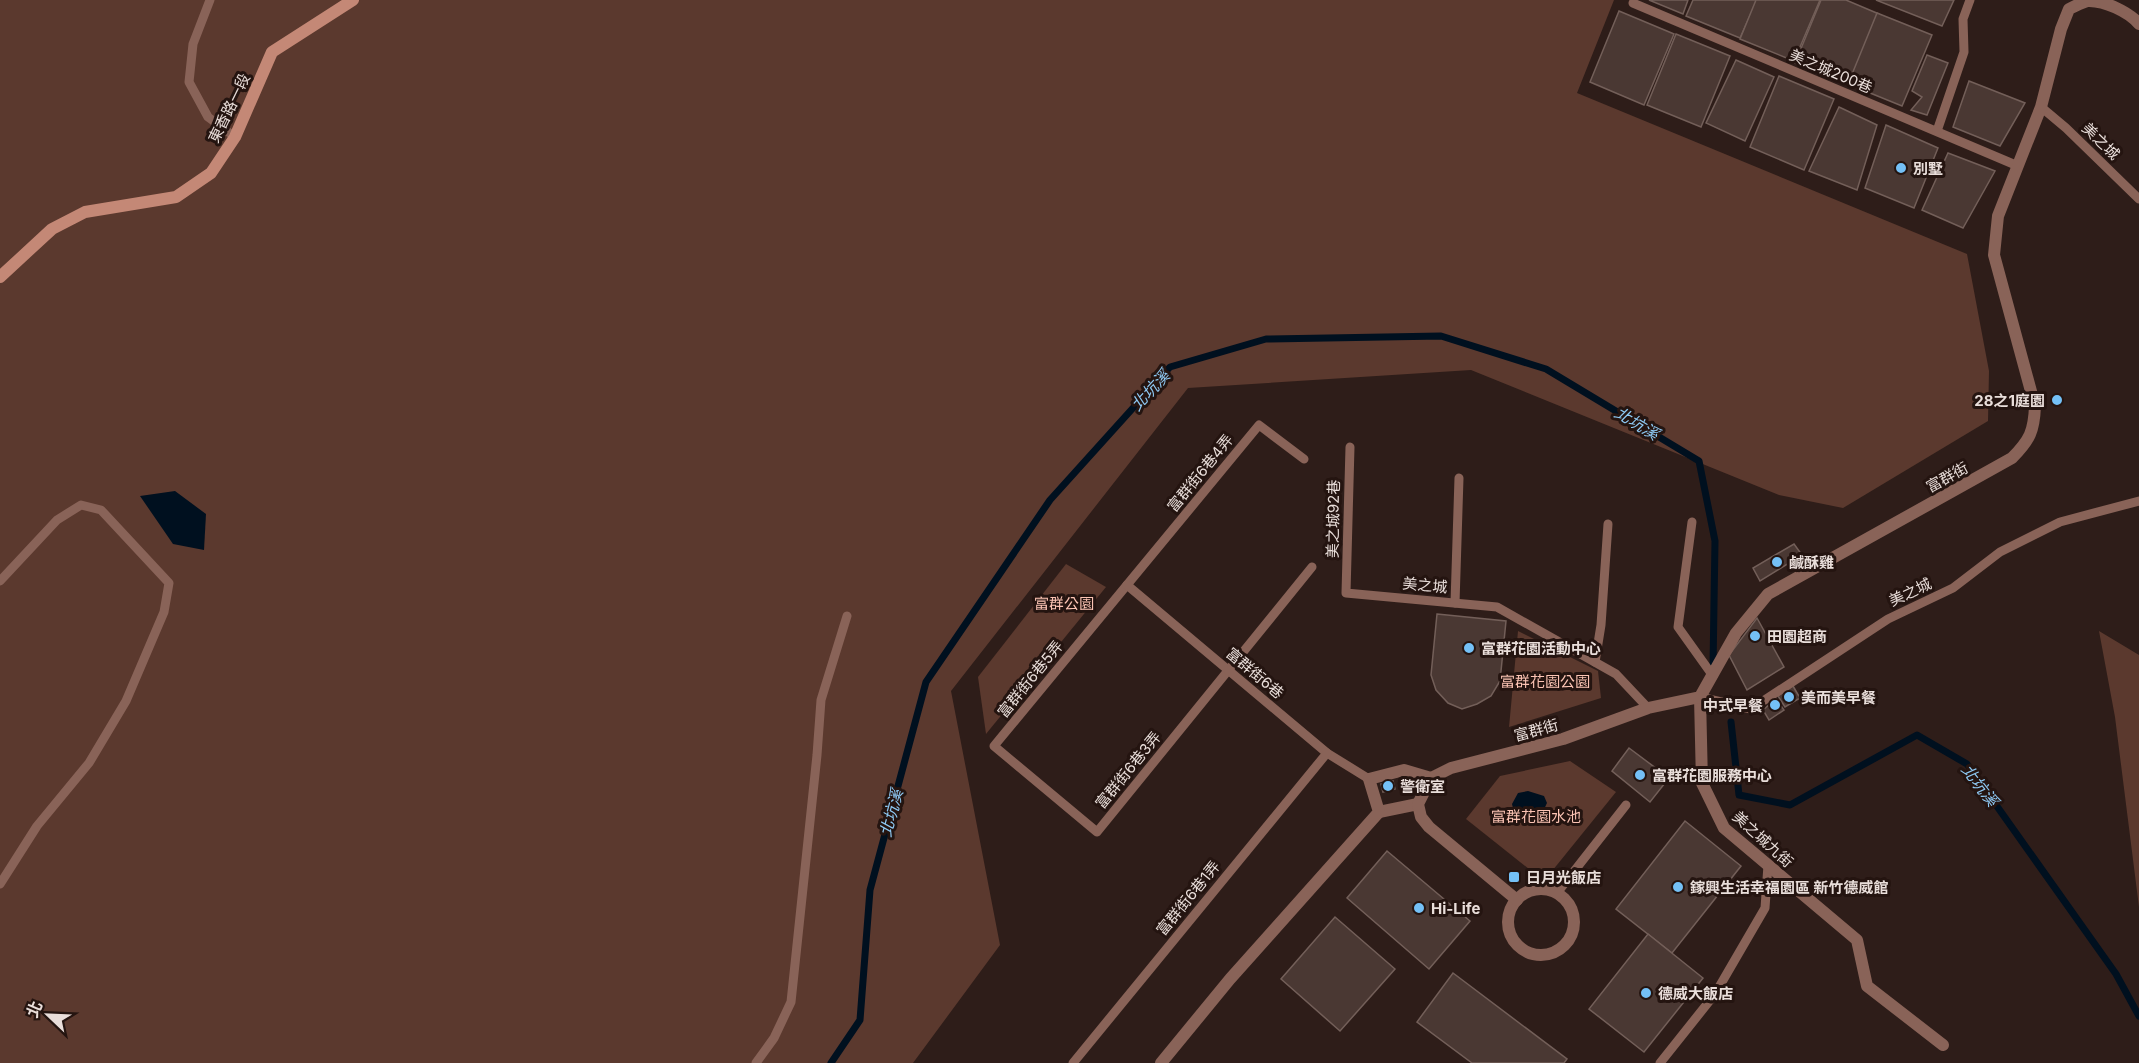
<svg xmlns="http://www.w3.org/2000/svg" width="2139" height="1063" viewBox="0 0 2139 1063" font-family="Inter,'Noto Sans TC',sans-serif">
	<style>
		.green { fill: #5b392e }
		.water { fill: #00101f }
		.lines { fill: none; stroke-linecap: round; stroke-linejoin: round }
		.stream { stroke: #00101f; stroke-width: 7 }
		.building { fill: #4a3833; stroke: #735f59; stroke-width: 1.5 }
		.lane { stroke: #896358; stroke-width: 9 }
		.street { stroke: #896358; stroke-width: 12 }
		.secondary { stroke: #c48876; stroke-width: 12 }
		.poi-dot { fill: #74c0f6; stroke: #241410; stroke-width: 2 }
		.labels { text-anchor: middle; dominant-baseline: central; stroke-width: 6; stroke-linejoin: round; paint-order: stroke }
		.street-label { font-size: 15px; fill: #e9deda; stroke: #241410 }
		.poi-label { font-size: 15px; font-weight: bold; fill: #e9deda; stroke: #241410; text-anchor: start }
		.park-label { font-size: 15px; fill: #fcc4b4; stroke: #241410 }
		.water-label { font-size: 16px; font-style: italic; fill: #8fcaf5; stroke: #241410 }
	</style>
	<rect width="100%" height="100%" fill="#2e1d19"/>
	<!-- green -->
	<g class="green">
		<polygon points="0,0 1614,0 1577,93 1967,254 1989,371 1988,421 1843,508 1779,495 1471,370 1188,388 951,691 1000,945 913,1063 0,1063"/>
		<polygon points="1066,564 1106,587 986,734 978,677"/>
		<polygon points="1518,631 1598,671 1601,698 1509,727"/>
		<polygon points="2099,631 2139,655 2139,907 2115,717"/>
		<polygon points="1570,761 1616,792 1544,881 1466,819 1500,776"/>
	</g>
	<!-- water -->
	<g class="water">
		<polygon points="175,491 206,514 204,550 173,544 140,496"/>
		<path d="M1528,791L1544,796L1547,803C1545,807 1543,813 1540,816C1529,830 1514,816 1512,804L1518,793Z"/>
	</g>
	<g class="lines">
		<!-- stream -->
		<g class="stream">
			<polyline points="1731,722 1739,795 1790,805 1917,735 1967,764 2116,974 2139,1016"/>
			<polyline points="831,1063 860,1020 870,890 926,682 1050,500 1170,367 1266,339 1441,336 1546,369 1699,461 1715,541 1713,667"/>
		</g>
	</g>
	<!-- building -->
	<g class="building">
		<polygon points="1649,0 1688,0 1683,14"/>
		<polygon points="1693,0 1757,0 1740,38 1686,16"/>
		<polygon points="1756,0 1820,0 1794,61 1740,39"/>
		<polygon points="1821,0 1846,0 1879,14 1850,85 1795,63"/>
		<polygon points="1876,0 1954,0 1942,26"/>
		<polygon points="1619,11 1674,34 1644,105 1590,82"/>
		<polygon points="1877,13 1932,35 1902,106 1848,84"/>
		<polygon points="1676,34 1730,56 1701,127 1647,105"/>
		<polygon points="1927,55 1948,63 1927,115 1911,110 1922,97 1912,91"/>
		<polygon points="1736,60 1774,77 1745,141 1706,123"/>
		<polygon points="1779,76 1834,99 1804,170 1750,147"/>
		<polygon points="1969,81 2025,103 2000,146 1953,127"/>
		<polygon points="1839,107 1877,125 1857,190 1809,171"/>
		<polygon points="1886,125 1938,148 1914,208 1865,188"/>
		<polygon points="1948,153 1995,171 1963,228 1922,210"/>
		<polygon points="1794,544 1802,555 1760,581 1753,568"/>
		<polygon points="1437,614 1506,621 1500,681 1491,696 1477,704 1462,709 1448,703 1436,690 1431,675"/>
		<polygon points="1757,618 1784,667 1747,690 1729,655"/>
		<polygon points="1793,686 1800,698 1785,707 1778,696"/>
		<polygon points="1776,699 1784,710 1769,720 1763,710"/>
		<polygon points="1629,748 1669,778 1650,802 1612,771"/>
		<polygon points="1393,781 1395,789 1383,792 1381,784"/>
		<polygon points="1685,821 1741,866 1672,953 1616,909"/>
		<polygon points="1387,851 1470,921 1429,969 1347,898"/>
		<polygon points="1335,917 1395,969 1340,1031 1281,979"/>
		<polygon points="1648,934 1703,978 1644,1052 1589,1009"/>
		<polygon points="1453,973 1567,1059 1564,1063 1472,1063 1417,1022"/>
	</g>
	<g class="lines">
		<!-- lane -->
		<g class="lane">
			<polyline points="210,0 193,44 189,82 208,117 235,137"/>
			<polyline points="1633,3 2018,166"/>
			<polyline points="2041,107 2066,128 2139,199"/>
			<polyline points="1937,131 1964,52 1963,19 1970,0"/>
			<polyline points="1350,447 1346,593 1497,607 1616,674 1648,708"/>
			<polyline points="1304,459 1259,425 994,746 1097,832 1312,567"/>
			<polyline points="1692,522 1678,627 1713,676"/>
			<polyline points="0,581 57,520 81,505 101,510 169,583 164,612 126,701 89,763 37,826 0,884"/>
			<polyline points="1127,585 1327,753 1369,779"/>
			<polyline points="1455,603 1459,478"/>
			<polyline points="1595,662 1601,625 1608,524"/>
			<polyline points="1700,697 1751,709 1888,619 1953,588 2000,552 2060,522 2139,501"/>
			<polyline points="1557,893 1626,805"/>
			<polyline points="756,1063 774,1038 791,1002 817,755 821,700 847,616"/>
			<polyline points="1073,1063 1327,753"/>
			<polyline points="1660,1063 1715,994 1765,908 1768,865"/>
		</g>
		<!-- street -->
		<g class="street">
			<polyline points="1700,697 1702,783 1724,828 1857,940 1867,986 1943,1045"/>
			<polyline points="1379,812 1418,804"/>
			<circle cx="1541" cy="922" r="33"/>
			<path d="M1517,900L1429,827L1421,817L1418,804L1431,778L1451,768L1563,739L1648,708L1700,697L1736,633L1768,594L2012,458C2030,440 2034,431 2035,406L1994,255L1998,216L2041,107L2061,29L2069,9C2075,6 2081,3 2087,1C2104,0 2129,12 2139,24"/>
			<polyline points="1161,1063 1230,979 1379,812 1369,779 1404,770 1431,778"/>
		</g>
		<!-- secondary -->
		<polyline class="secondary" points="0,277 52,229 85,212 176,197 211,173 235,137 272,52 353,0"/>
	</g>
	<!-- markers -->
	<g class="poi-dot">
		<circle cx="1901" cy="168" r="6"/>
		<circle cx="2057" cy="400" r="6"/>
		<circle cx="1777" cy="562" r="6"/>
		<circle cx="1755" cy="636" r="6"/>
		<circle cx="1469" cy="648" r="6"/>
		<circle cx="1789" cy="697" r="6"/>
		<circle cx="1775" cy="705" r="6"/>
		<circle cx="1640" cy="775" r="6"/>
		<circle cx="1388" cy="786" r="6"/>
		<rect x="1508" y="871" width="12" height="12" rx="3"/>
		<circle cx="1678" cy="887" r="6"/>
		<circle cx="1419" cy="908" r="6"/>
		<circle cx="1646" cy="993" r="6"/>
	</g>
	<g class="labels">
		<!-- street labels -->
		<g class="street-label">
			<text transform="translate(1831 71) rotate(23)">美之城200巷</text>
			<text transform="translate(229 108) rotate(-64)">東香路一段</text>
			<text transform="translate(2101 141) rotate(44)">美之城</text>
			<text transform="translate(1200 473) rotate(-51)">富群街6巷4弄</text>
			<text transform="translate(1947 477) rotate(-29)">富群街</text>
			<text transform="translate(1333 519) rotate(-89)">美之城92巷</text>
			<text transform="translate(1425 585) rotate(5)">美之城</text>
			<text transform="translate(1910 592) rotate(-25)">美之城</text>
			<text transform="translate(1255 673) rotate(40)">富群街6巷</text>
			<text transform="translate(1030 679) rotate(-51)">富群街6巷5弄</text>
			<text transform="translate(1536 730) rotate(-15)">富群街</text>
			<text transform="translate(1128 770) rotate(-51)">富群街6巷3弄</text>
			<text transform="translate(1763 839) rotate(42)">美之城九街</text>
			<text transform="translate(1188 898) rotate(-51)">富群街6巷1弄</text>
		</g>
		<!-- poi labels -->
		<g class="poi-label">
			<text x="1913" y="168">別墅</text>
			<text x="2045" y="400" text-anchor="end">28之1庭園</text>
			<text x="1789" y="562">鹹酥雞</text>
			<text x="1767" y="636">田園超商</text>
			<text x="1481" y="648">富群花園活動中心</text>
			<text x="1801" y="697">美而美早餐</text>
			<text x="1763" y="705" text-anchor="end">中式早餐</text>
			<text x="1652" y="775">富群花園服務中心</text>
			<text x="1400" y="786">警衛室</text>
			<text x="1526" y="877">日月光飯店</text>
			<text x="1690" y="887">鎵興生活幸福園區 新竹德威館</text>
			<text x="1431" y="908">Hi-Life</text>
			<text x="1658" y="993">德威大飯店</text>
		</g>
		<!-- park labels -->
		<g class="park-label">
			<text x="1064" y="603">富群公園</text>
			<text x="1545" y="681">富群花園公園</text>
			<text x="1536" y="816">富群花園水池</text>
		</g>
		<!-- water labels -->
		<g class="water-label">
			<text transform="translate(1150 390) rotate(-47)">北坑溪</text>
			<text transform="translate(1637 423) rotate(31)">北坑溪</text>
			<text transform="translate(1980 785) rotate(52)">北坑溪</text>
			<text transform="translate(891 813) rotate(-75)">北坑溪</text>
		</g>
	</g>
	<!-- north arrow -->
	<g transform="translate(48 1015) rotate(293)" stroke="#241410" stroke-width="4.5" paint-order="stroke">
	<path d="M0-4.5L10 22L0 15L-10 22Z" fill="#e9deda"/>
	<text y="-9" font-size="16" font-weight="bold" text-anchor="middle" fill="#e9deda">北</text>
	</g>
</svg>
